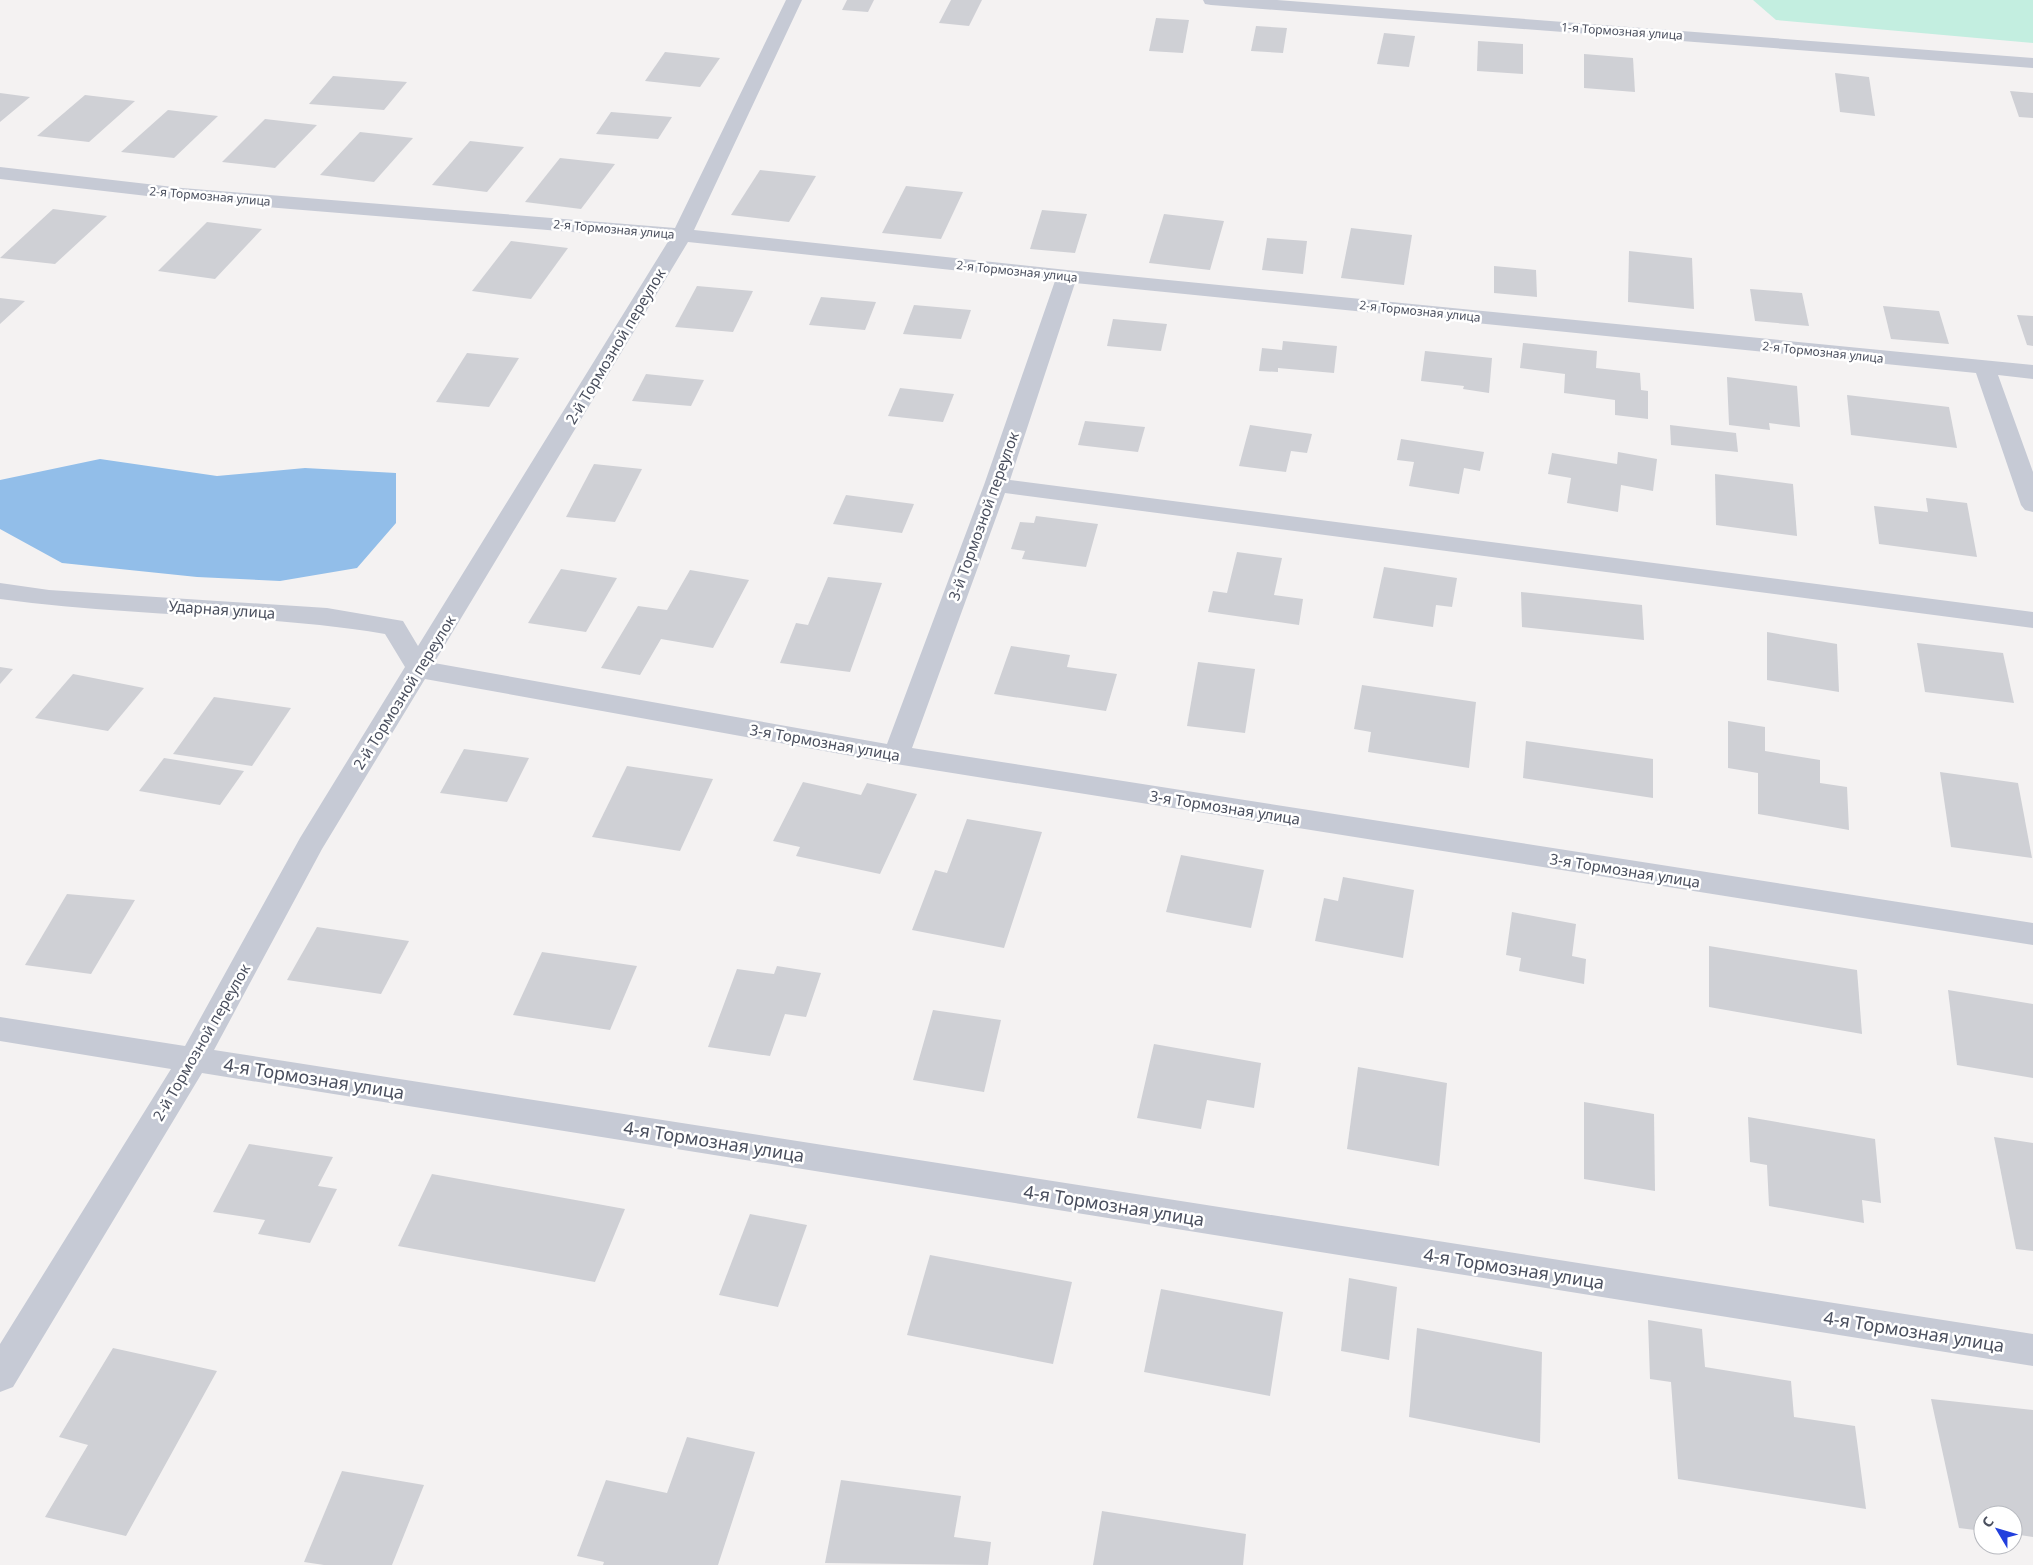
<svg xmlns="http://www.w3.org/2000/svg" width="2033" height="1565" viewBox="0 0 2033 1565" font-family="'Noto Sans',sans-serif">
	<style>
		.green { fill: #c3eee0 }
		.water { fill: #92bee9 }
		.building { fill: #cfd0d5 }
		.lines { fill: none; stroke-linecap: round; stroke-linejoin: round }
		.minor { fill: #c6cad5; fill-rule: evenodd }
		.labels { text-anchor: middle; dominant-baseline: central; stroke-width: 5; stroke-linejoin: round; paint-order: stroke }
		.far-street-label { font-size: 12px; fill: #4a4f5e; stroke: #fff }
		.street-label { font-size: 15px; fill: #4a4f5e; stroke: #fff }
		.near-street-label { font-size: 18px; fill: #4a4f5e; stroke: #fff }
	</style>
	<rect width="100%" height="100%" fill="#f4f2f2"/>
	<!-- green -->
	<polygon class="green" points="1753,0 2033,0 2033,43 1776,20"/>
	<!-- water -->
	<polygon class="water" points="100,459 217,476 305,468 396,473 396,523 357,568 280,581 197,577 62,563 0,529 0,480"/>
	<!-- building -->
	<g class="building">
		<polygon points="847,0 874,0 868,12 842,10"/>
		<polygon points="951,0 982,0 969,26 939,23"/>
		<polygon points="1156,18 1189,20 1183,53 1149,51"/>
		<polygon points="1256,26 1287,28 1283,53 1251,51"/>
		<polygon points="1384,33 1415,36 1409,67 1377,64"/>
		<polygon points="1478,41 1523,44 1523,74 1477,71"/>
		<polygon points="665,52 720,58 700,87 645,81"/>
		<polygon points="1584,54 1633,58 1635,92 1584,88"/>
		<polygon points="1835,73 1869,77 1875,116 1840,112"/>
		<polygon points="333,76 407,82 384,110 309,104"/>
		<polygon points="2010,91 2033,93 2033,118 2019,117"/>
		<polygon points="0,93 30,97 0,122"/>
		<polygon points="85,95 135,101 89,142 37,136"/>
		<polygon points="168,110 218,116 174,158 121,152"/>
		<polygon points="611,112 672,117 658,139 596,134"/>
		<polygon points="265,119 317,125 275,168 222,162"/>
		<polygon points="360,132 413,138 374,182 320,175"/>
		<polygon points="470,141 524,147 487,192 432,185"/>
		<polygon points="560,158 615,164 581,209 525,202"/>
		<polygon points="760,170 816,176 789,222 731,215"/>
		<polygon points="906,186 963,192 941,239 882,233"/>
		<polygon points="53,209 107,216 55,264 0,258"/>
		<polygon points="1042,210 1087,214 1075,253 1030,249"/>
		<polygon points="1164,214 1224,221 1210,270 1149,263"/>
		<polygon points="207,222 262,229 215,279 158,271"/>
		<polygon points="1351,228 1412,235 1404,285 1341,278"/>
		<polygon points="1267,238 1307,241 1303,274 1262,270"/>
		<polygon points="511,241 568,248 531,299 472,291"/>
		<polygon points="1629,251 1692,258 1694,309 1628,302"/>
		<polygon points="1494,266 1536,270 1537,297 1494,293"/>
		<polygon points="697,286 753,291 733,332 675,327"/>
		<polygon points="1750,289 1802,293 1809,326 1755,321"/>
		<polygon points="821,297 876,302 865,330 809,325"/>
		<polygon points="0,298 25,301 0,324"/>
		<polygon points="914,305 971,310 961,339 903,334"/>
		<polygon points="1883,306 1939,311 1949,344 1891,339"/>
		<polygon points="2017,315 2033,316 2033,346 2027,345"/>
		<polygon points="1113,319 1167,324 1161,351 1107,346"/>
		<polygon points="1283,341 1337,346 1334,373 1278,368 1278,372 1259,371 1262,348 1282,350"/>
		<polygon points="1523,343 1597,351 1596,368 1640,373 1641,390 1648,391 1648,419 1615,415 1615,400 1564,393 1565,374 1520,368"/>
		<polygon points="1425,351 1492,358 1489,393 1463,389 1464,386 1421,381"/>
		<polygon points="467,353 519,358 489,407 436,402"/>
		<polygon points="646,374 704,380 691,406 632,401"/>
		<polygon points="1727,377 1797,386 1800,427 1769,423 1770,430 1729,425"/>
		<polygon points="900,388 954,394 943,422 888,416"/>
		<polygon points="1847,395 1949,407 1957,448 1851,435"/>
		<polygon points="1085,421 1145,427 1138,452 1078,445"/>
		<polygon points="1250,425 1312,434 1307,453 1291,451 1286,472 1239,466"/>
		<polygon points="1670,425 1736,433 1738,452 1671,445"/>
		<polygon points="1401,439 1484,452 1480,471 1464,468 1459,494 1409,486 1414,462 1397,460"/>
		<polygon points="1618,452 1657,459 1653,491 1621,485 1618,512 1567,503 1571,478 1548,474 1552,453 1617,464"/>
		<polygon points="594,464 642,469 615,522 566,517"/>
		<polygon points="1715,474 1793,484 1797,536 1716,525"/>
		<polygon points="846,495 914,504 902,533 833,524"/>
		<polygon points="1926,498 1967,503 1977,557 1879,544 1874,506 1928,512"/>
		<polygon points="1036,516 1098,524 1086,567 1022,559 1025,551 1011,549 1020,522 1034,523"/>
		<polygon points="1237,552 1282,558 1274,595 1303,599 1299,625 1208,612 1213,591 1227,593"/>
		<polygon points="1384,567 1457,578 1452,607 1436,605 1433,627 1373,618"/>
		<polygon points="561,569 617,578 586,632 528,623"/>
		<polygon points="690,570 749,580 713,648 661,639 640,675 601,668 638,606 667,610"/>
		<polygon points="828,577 882,583 850,672 780,663 796,623 808,625"/>
		<polygon points="1521,592 1642,605 1644,640 1522,627"/>
		<polygon points="1767,632 1837,644 1839,692 1767,680"/>
		<polygon points="1917,643 2003,653 2014,703 1925,692"/>
		<polygon points="1011,646 1070,655 1067,667 1117,674 1106,711 994,694"/>
		<polygon points="1198,662 1255,669 1245,733 1187,726"/>
		<polygon points="0,667 13,669 0,684"/>
		<polygon points="73,674 144,688 108,731 35,718"/>
		<polygon points="1362,685 1476,702 1469,768 1368,752 1371,732 1354,729"/>
		<polygon points="214,697 291,708 252,766 173,754"/>
		<polygon points="1728,721 1765,727 1765,751 1820,760 1820,783 1847,787 1849,830 1758,814 1758,773 1728,768"/>
		<polygon points="1526,741 1653,759 1653,798 1523,778"/>
		<polygon points="464,749 529,758 507,802 440,793"/>
		<polygon points="164,758 244,771 220,805 139,791"/>
		<polygon points="627,766 713,779 680,851 592,837"/>
		<polygon points="1940,772 2018,783 2032,858 1951,847"/>
		<polygon points="803,782 861,795 867,783 917,794 880,874 796,856 800,847 773,841"/>
		<polygon points="967,819 1042,832 1004,948 912,930 935,870 947,873"/>
		<polygon points="1181,855 1264,870 1251,928 1166,912"/>
		<polygon points="1343,877 1414,890 1403,958 1315,941 1324,898 1338,901"/>
		<polygon points="67,894 135,900 91,974 25,965"/>
		<polygon points="1512,912 1576,924 1572,956 1586,959 1584,984 1519,971 1521,958 1506,955"/>
		<polygon points="317,927 409,941 381,994 287,980"/>
		<polygon points="1709,946 1857,970 1862,1034 1709,1007"/>
		<polygon points="542,952 637,966 610,1030 513,1015"/>
		<polygon points="777,966 821,973 806,1017 785,1014 770,1056 708,1047 737,969 774,974"/>
		<polygon points="1948,990 2033,1004 2033,1078 1957,1065"/>
		<polygon points="933,1010 1001,1020 984,1092 913,1080"/>
		<polygon points="1154,1044 1261,1063 1254,1108 1207,1100 1201,1129 1137,1118"/>
		<polygon points="1358,1067 1447,1083 1439,1166 1347,1149"/>
		<polygon points="1584,1102 1654,1114 1655,1191 1584,1179"/>
		<polygon points="1748,1117 1875,1139 1881,1203 1862,1200 1864,1223 1769,1206 1767,1165 1750,1162"/>
		<polygon points="1994,1137 2033,1143 2033,1251 2016,1249"/>
		<polygon points="249,1144 333,1157 318,1186 337,1189 310,1243 258,1234 265,1220 213,1212"/>
		<polygon points="432,1174 625,1209 595,1282 398,1246"/>
		<polygon points="750,1214 807,1225 778,1307 719,1295"/>
		<polygon points="930,1255 1072,1282 1053,1364 907,1335"/>
		<polygon points="1349,1278 1397,1287 1389,1360 1341,1351"/>
		<polygon points="1161,1289 1283,1312 1270,1396 1144,1372"/>
		<polygon points="1648,1320 1702,1329 1705,1367 1791,1381 1794,1417 1855,1426 1866,1509 1678,1479 1671,1382 1650,1379"/>
		<polygon points="1417,1328 1542,1352 1540,1443 1409,1417"/>
		<polygon points="113,1348 217,1371 126,1536 45,1517 88,1445 59,1437"/>
		<polygon points="1931,1399 2033,1410 2033,1537 2013,1534 2013,1515 1983,1515 1983,1531 1959,1528"/>
		<polygon points="687,1437 755,1452 718,1565 603,1565 604,1562 577,1556 606,1480 667,1493"/>
		<polygon points="342,1471 424,1485 392,1565 324,1565 304,1562"/>
		<polygon points="841,1480 961,1496 954,1537 991,1542 988,1565 825,1563"/>
		<polygon points="1102,1511 1246,1534 1243,1565 1093,1565"/>
	</g>
	<g class="lines">
		<!-- minor -->
		<g class="minor">
			<path d="M786,0H802L694,230L1067,270L2033,365V379L1998,375L2033,472V512L2025,510L2021,505L1976,373L1075,283L1010,480L2033,612V628L1005,493L912,748L2033,923V945L896,764L425,679L322,849L214,1050L2033,1334V1366L202,1073L13,1387L0,1392V1344L171,1069L0,1041V1017L185,1046L300,838L405,667L385,634C258,613 128,617 0,599V583L49,590L327,608L403,621L418,646L669,240L182,200L0,179V167L182,188L675,228ZM688,242L1055,281L984,485L887,744L434,663Z"/>
			<polygon points="1203,0 1277,0 2033,58 2033,68 1211,5 1205,4"/>
		</g>
	</g>
	<g class="labels">
		<!-- far-street labels -->
		<g class="far-street-label">
			<text transform="translate(1622 31) rotate(4)">1-я Тормозная улица</text>
			<text transform="translate(210 196) rotate(5)">2-я Тормозная улица</text>
			<text transform="translate(614 229) rotate(5)">2-я Тормозная улица</text>
			<text transform="translate(1017 271) rotate(6)">2-я Тормозная улица</text>
			<text transform="translate(1420 311) rotate(6)">2-я Тормозная улица</text>
			<text transform="translate(1823 352) rotate(6)">2-я Тормозная улица</text>
		</g>
		<!-- street labels -->
		<g class="street-label">
			<text transform="translate(615 346) rotate(-59)">2-й Тормозной переулок</text>
			<text transform="translate(983 516) rotate(-70)">3-й Тормозной переулок</text>
			<text transform="translate(222 609) rotate(4)">Ударная улица</text>
			<text transform="translate(404 692) rotate(-58)">2-й Тормозной переулок</text>
			<text transform="translate(825 742) rotate(10)">3-я Тормозная улица</text>
			<text transform="translate(1225 807) rotate(9)">3-я Тормозная улица</text>
			<text transform="translate(1625 870) rotate(9)">3-я Тормозная улица</text>
			<text transform="translate(201 1042) rotate(-60)">2-й Тормозной переулок</text>
		</g>
		<!-- near-street labels -->
		<g class="near-street-label">
			<text transform="translate(314 1078) rotate(9)">4-я Тормозная улица</text>
			<text transform="translate(714 1141) rotate(9)">4-я Тормозная улица</text>
			<text transform="translate(1114 1205) rotate(9)">4-я Тормозная улица</text>
			<text transform="translate(1514 1268) rotate(9)">4-я Тормозная улица</text>
			<text transform="translate(1914 1331) rotate(9)">4-я Тормозная улица</text>
		</g>
	</g>
	<!-- north arrow -->
	<g transform="translate(1998 1530) rotate(308)"><circle r="24" fill="#ffffff" stroke="#b7b9bf"/>
	<path d="M0-4L9 19L0 12L-9 19Z" fill="#223fdd"/>
	<text y="-8" font-size="14" font-weight="bold" text-anchor="middle" fill="#4a4f5e">С</text>
	</g>
</svg>
